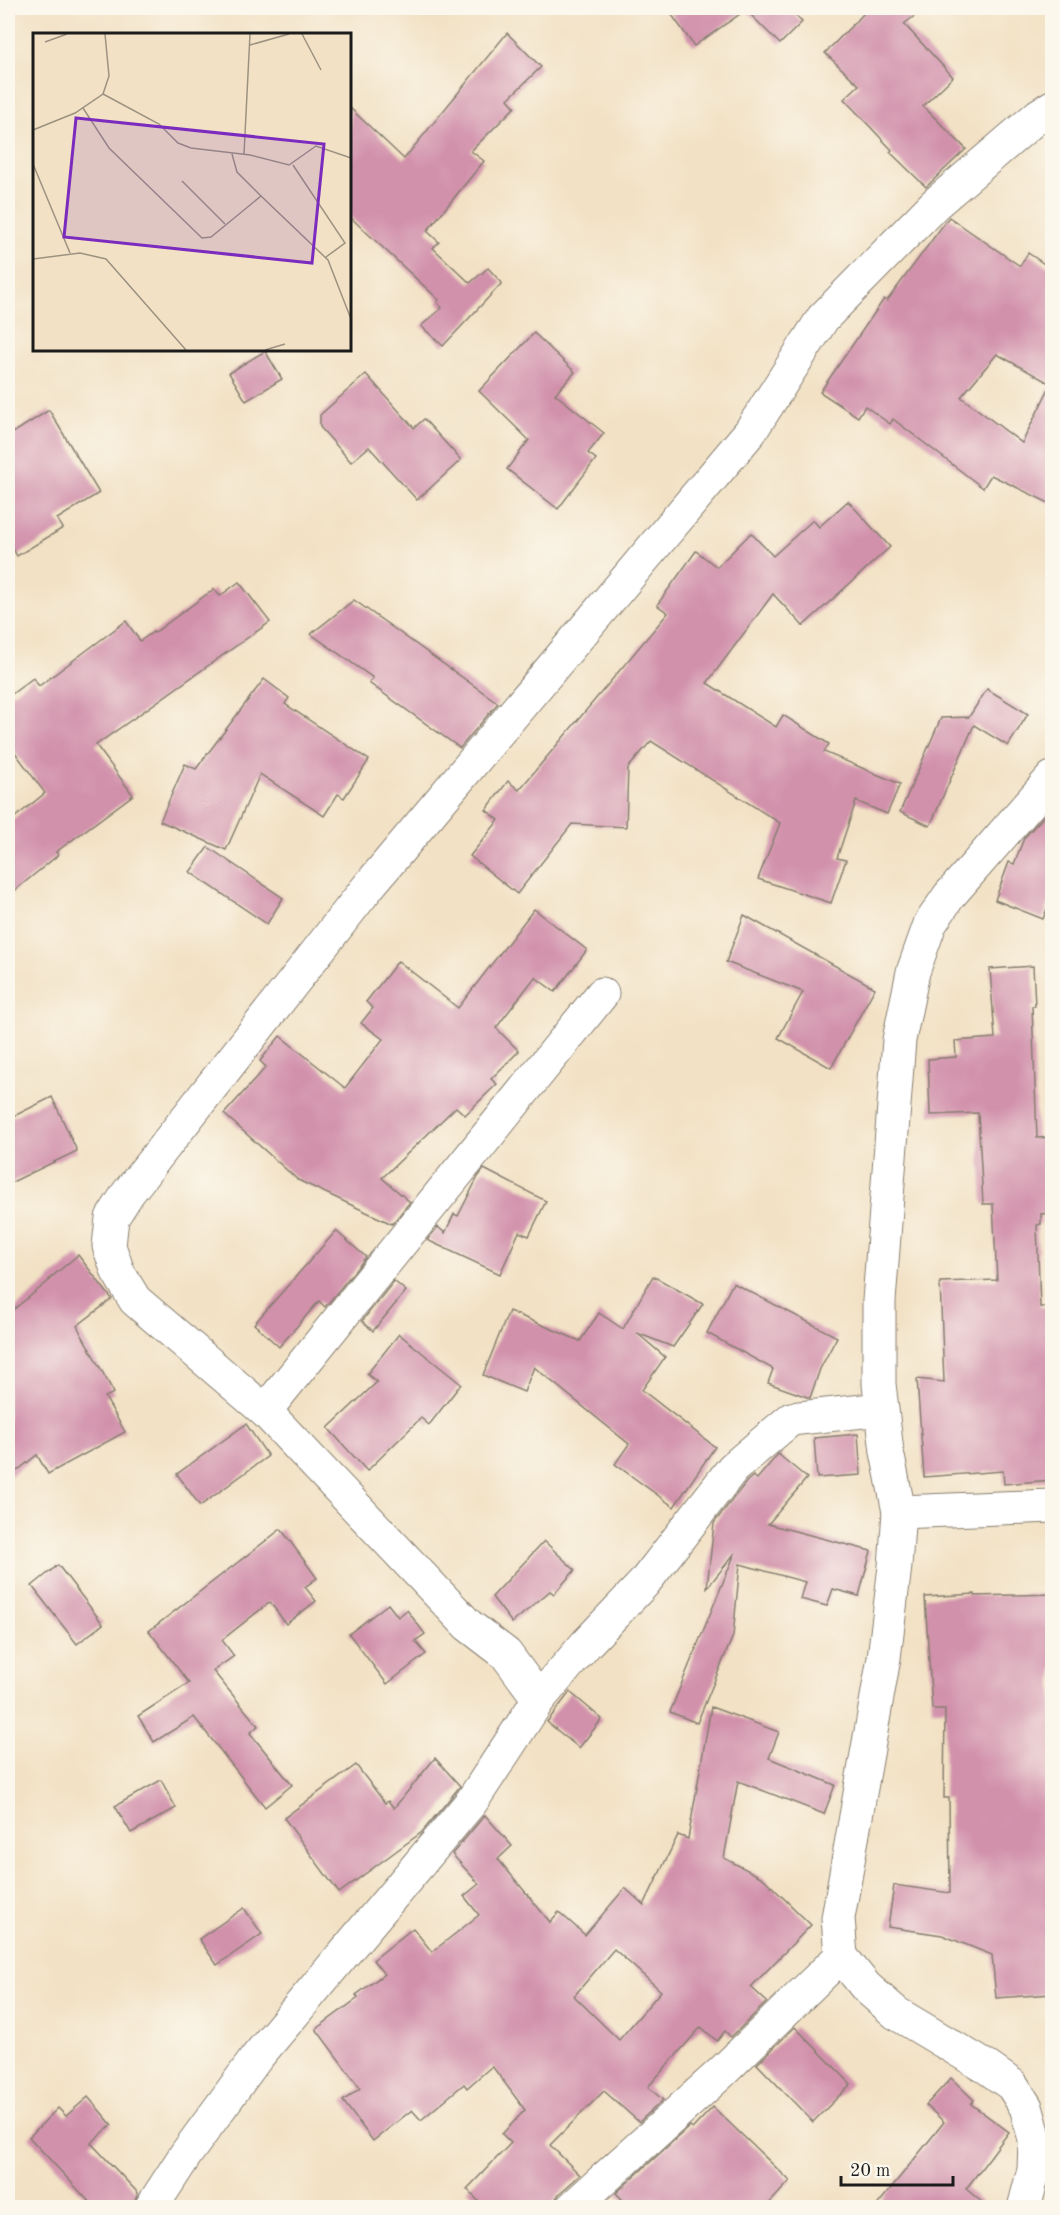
<svg xmlns="http://www.w3.org/2000/svg" width="1060" height="2215" viewBox="0 0 1060 2215" font-family="'Old Standard TT',serif">
	<style>
		.building { fill: #d191ab; fill-rule: evenodd }
		.lines { fill: none; stroke-linecap: round; stroke-linejoin: round }
		.street-casing { stroke: #877e70; stroke-width: 35 }
		.street { stroke: #fff; stroke-width: 33 }
		.inset-road { fill: none; stroke: #9c9281; stroke-width: 1.5 }
		.view { fill: #7b2cbf; fill-opacity: 0.15; stroke: #7b2cbf; stroke-width: 3 }
		.inset-edge { fill: none; stroke: #1c1c1c; stroke-width: 3 }
	</style>
	<rect width="100%" height="100%" fill="#fbf7ec"/>
	<filter id="ink" filterUnits="userSpaceOnUse"><feTurbulence type="fractalNoise" baseFrequency=".0167" numOctaves="2"/><feDisplacementMap in="SourceGraphic" scale="12" xChannelSelector="R" yChannelSelector="G"/><feConvolveMatrix kernelMatrix="1 2 1 2 8 2 1 2 1" color-interpolation-filters="sRGB"/></filter>
	<filter id="wash" filterUnits="userSpaceOnUse"><feTurbulence type="fractalNoise" baseFrequency=".008" numOctaves="4" result="noise"/><feDisplacementMap in="SourceGraphic" scale="24" xChannelSelector="R" yChannelSelector="G"/><feGaussianBlur stdDeviation="1.35" result="paint"/><feColorMatrix in="noise" values="0 0 0 0 0 0 0 0 0 0 0 0 0 0 0 0 0 1.4 0 .05"/><feComposite in="paint" operator="in"/></filter>
	<g filter="url(#wash)">
		<rect width="100%" height="100%" fill="#f2e1c4"/>
		<g id="blocks">
			<!-- building -->
			<g class="building">
				<polygon points="667,8 788,8 802,22 780,44 746,10 694,46"/>
				<polygon points="869,8 925,8 904,24 953,77 923,106 966,149 926,187 890,152 892,150 844,99 859,85 825,53"/>
				<polygon points="507,33 541,67 508,99 515,107 471,151 484,161 427,231 439,242 433,248 470,283 488,268 502,283 443,346 421,326 442,308 437,302 439,300 350,217 350,108 404,159"/>
				<path d="M949,217L1020,266L1028,253L1053,270V505L991,475L983,488L893,419L890,424L865,406L858,417L820,392L884,299L887,301ZM997,354L1051,384L1022,443L961,397Z"/>
				<polygon points="534,333 575,372 555,394 604,433 588,453 596,459 558,509 507,469 529,440 479,391"/>
				<polygon points="265,351 282,379 246,401 229,373"/>
				<polygon points="366,374 414,428 424,419 461,460 417,500 369,447 351,462 320,427 320,415"/>
				<polygon points="49,410 99,493 57,519 63,528 17,556 8,540 8,436"/>
				<polygon points="848,501 890,547 803,626 773,594 707,683 776,727 783,715 829,744 824,752 900,784 887,814 856,801 837,858 846,860 831,903 758,879 780,823 651,741 628,768 626,827 572,824 517,894 470,856 499,820 486,810 508,781 519,790 668,613 657,605 696,551 717,567 751,533 773,556 813,520 819,527"/>
				<polygon points="239,582 270,622 96,745 133,795 56,852 58,855 8,896 8,823 45,793 8,743 8,697 33,678 39,686 126,621 140,641 153,632 154,633 214,589 220,596"/>
				<polygon points="354,600 498,703 460,748 369,683 373,678 311,634"/>
				<polygon points="264,679 289,698 285,704 369,760 344,798 338,794 324,816 260,774 226,850 160,821 185,764 196,769"/>
				<polygon points="987,689 1028,714 1008,746 974,725 930,826 900,812 941,718 969,717"/>
				<polygon points="1053,806 1053,894 1043,919 995,900 1009,862 1014,864 1024,838"/>
				<polygon points="208,847 283,898 267,924 190,872"/>
				<polygon points="534,909 587,950 555,992 535,977 496,1028 519,1051 491,1079 497,1084 465,1115 456,1107 382,1178 410,1202 392,1224 298,1180 224,1114 266,1067 260,1061 280,1036 345,1088 383,1039 361,1023 373,1008 366,1002 398,961 458,1008"/>
				<polygon points="744,915 875,988 831,1068 778,1038 803,992 726,962"/>
				<polygon points="1033,966 1035,1006 1032,1006 1037,1138 1053,1137 1053,1213 1041,1214 1041,1224 1037,1225 1040,1307 1047,1307 1053,1352 1053,1480 1004,1484 1003,1471 924,1477 917,1379 944,1382 940,1282 997,1280 993,1204 983,1204 978,1113 930,1115 928,1059 956,1057 955,1041 995,1038 990,969"/>
				<polygon points="52,1097 77,1151 8,1184 8,1119"/>
				<polygon points="484,1169 546,1201 529,1236 519,1232 500,1274 427,1240 438,1227 445,1233 454,1214 458,1216 478,1177"/>
				<polygon points="336,1231 366,1257 325,1307 319,1301 279,1347 254,1324"/>
				<polygon points="78,1255 112,1299 77,1326 114,1393 105,1397 125,1432 48,1474 37,1455 8,1478 8,1314 50,1280 49,1279"/>
				<polygon points="653,1276 703,1304 673,1347 637,1333 665,1357 642,1390 715,1447 674,1507 615,1464 629,1444 534,1367 524,1392 483,1375 509,1311 580,1341 599,1313 623,1329"/>
				<polygon points="394,1281 406,1291 373,1331 362,1321"/>
				<polygon points="733,1283 837,1337 820,1369 810,1398 768,1383 773,1369 707,1333"/>
				<polygon points="399,1334 461,1384 429,1425 421,1418 367,1471 328,1428 377,1382 367,1374"/>
				<polygon points="246,1424 268,1456 200,1506 177,1474"/>
				<polygon points="858,1434 861,1475 817,1478 814,1438"/>
				<polygon points="778,1454 807,1478 768,1524 871,1551 859,1596 833,1589 827,1606 800,1599 805,1582 740,1564 733,1636 697,1723 670,1712 735,1553 707,1588 714,1523 747,1481 753,1476 757,1479"/>
				<polygon points="281,1529 317,1578 305,1587 316,1601 286,1624 270,1602 222,1640 234,1656 213,1671 258,1726 250,1733 292,1785 265,1807 194,1717 154,1742 138,1716 189,1683 149,1631"/>
				<polygon points="544,1541 575,1570 554,1594 550,1591 512,1623 492,1597"/>
				<polygon points="58,1565 103,1624 77,1644 32,1586"/>
				<polygon points="975,1594 975,1596 1053,1594 1053,1994 996,1998 992,1955 942,1935 888,1927 894,1885 950,1893 949,1798 944,1798 945,1709 932,1709 925,1597"/>
				<polygon points="388,1604 398,1617 407,1610 425,1634 415,1641 426,1654 387,1684 349,1634"/>
				<polygon points="570,1692 602,1719 579,1748 547,1722"/>
				<path d="M711,1707L779,1732L769,1758L835,1785L824,1814L738,1781L724,1858L763,1878L811,1925L751,1987L767,2002L731,2037L725,2031L717,2041L701,2027L648,2087L663,2100L639,2122L604,2091L550,2145L580,2175L559,2194L550,2208H485L467,2189L511,2143L502,2134L525,2110L492,2066L467,2088L464,2084L421,2120L412,2110L373,2141L343,2101L360,2088L316,2029L358,1998L356,1995L384,1974L373,1960L413,1928L432,1952L479,1915L464,1896L479,1884L452,1854L485,1815L512,1846L498,1859L550,1922L559,1912L585,1935L625,1888L644,1905L678,1835L688,1839ZM614,1949L661,1991L619,2040L574,1996Z"/>
				<polygon points="435,1758 460,1786 457,1790 422,1832 339,1893 284,1818 356,1765 385,1803 388,1801 394,1808"/>
				<polygon points="161,1780 176,1808 131,1833 115,1806"/>
				<polygon points="244,1908 262,1934 217,1965 199,1939"/>
				<polygon points="795,2027 851,2084 813,2122 757,2064"/>
				<polygon points="951,2078 974,2100 971,2104 1009,2132 966,2189 989,2208 875,2208 944,2122 926,2105"/>
				<polygon points="88,2097 112,2125 91,2143 138,2193 132,2208 95,2208 29,2137 58,2108 66,2116"/>
				<polygon points="713,2107 790,2181 765,2208 631,2208 616,2193 690,2126 693,2128"/>
			</g>
		</g>
	</g>
	<g filter="url(#ink)">
		<use href="#blocks" fill-opacity="0" stroke="#877e70" stroke-width="1.5"/>
		<g class="lines">
			<!-- street casing -->
			<g class="street-casing">
				<g id="street">
					<polyline points="265,1411 602,994"/>
					<polyline points="899,1512 1052,1506"/>
					<polyline points="539,1699 586,1644 644,1583 733,1468 791,1419 881,1409"/>
					<polyline points="151,2208 186,2154 257,2057 472,1801 539,1699 506,1654 468,1625 265,1411 135,1300 118,1272 109,1246 112,1218 128,1193 368,887 750,432 823,318 935,204 1039,115 1052,107"/>
					<polyline points="572,2208 721,2073 841,1956"/>
					<polyline points="1024,2208 1034,2170 1035,2139 1026,2107 1012,2085 988,2068 896,2013 866,1987 841,1956 838,1918 884,1658 895,1566 899,1512 887,1452 879,1384 879,1301 899,1040 913,972 930,924 949,896 1052,778"/>
				</g>
			</g>
			<!-- street -->
			<use href="#street" class="street"/>
		</g>
	</g>
	<!-- overview -->
	<g transform="translate(33 33)">
		<rect width="318" height="318" fill="#f2e1c4"/>
		<path class="inset-road" d="M269,1L288,37M12,9L34,1M217,12L256,1M70,61L126,91L145,110L158,115L217,122L256,132L283,113L318,125M50,75L76,115L169,205L178,204L228,163L295,227L318,286M0,97L42,80L70,61L76,43L72,1M199,121L204,139L228,163M211,121L217,1M0,131L37,220M260,132L312,210L293,224M149,148L192,191M0,226L47,220L73,226L153,317M232,317L252,311"/>
		<path class="view" d="M43,85L291,111L279,230L31,204Z"/>
		<rect width="318" height="318" class="inset-edge"/>
	</g>
	<!-- margin -->
	<rect width="1060" height="2215" fill="none" stroke="#fbf7ec" stroke-width="30"/>
	<!-- scale -->
	<path d="M841 2176v9h112v-9" fill="none" stroke="#1c1c1c" stroke-width="3"/>
	<text x="850" y="2176" font-size="18" fill="#1c1c1c" stroke="#fbf7ec" stroke-width="4.5" paint-order="stroke">20 m</text>
</svg>
